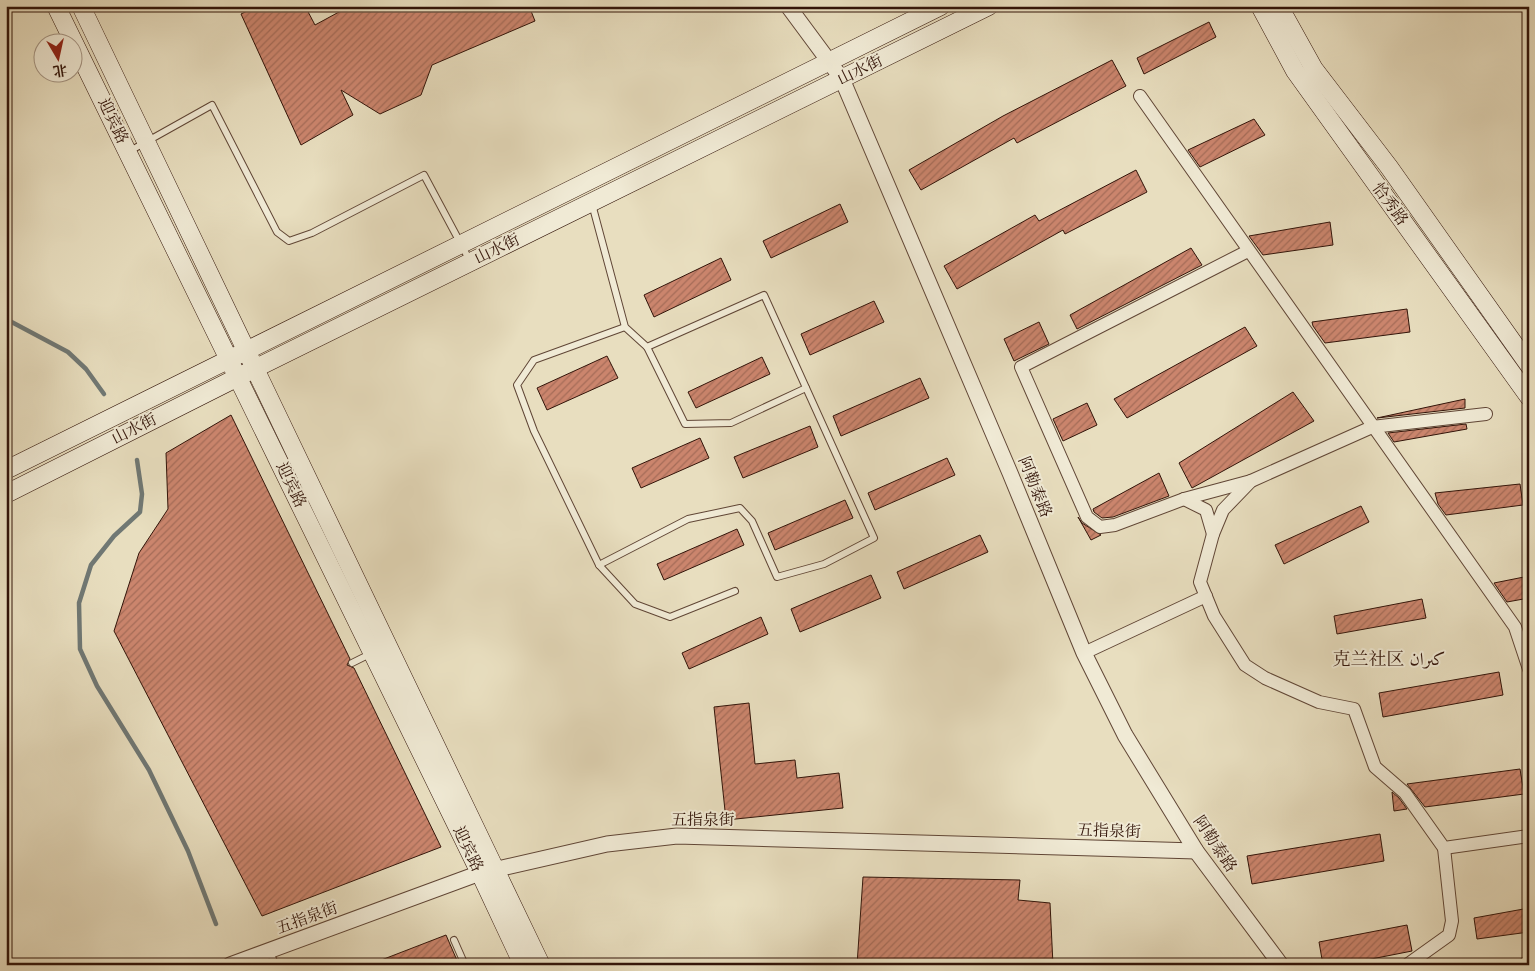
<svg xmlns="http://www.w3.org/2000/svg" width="1535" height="971" viewBox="0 0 1535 971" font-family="Cardo,Amiri,'Noto Serif SC',serif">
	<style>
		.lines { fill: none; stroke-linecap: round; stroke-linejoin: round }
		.stream { stroke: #707874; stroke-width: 4.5 }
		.building { fill: url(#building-hatch); stroke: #321409 }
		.service-casing { stroke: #604636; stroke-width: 8 }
		.minor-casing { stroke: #604636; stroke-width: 14 }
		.tertiary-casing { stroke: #604636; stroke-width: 17 }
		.secondary-casing { stroke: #321409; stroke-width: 19 }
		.service { stroke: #f0ead5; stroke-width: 6 }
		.minor { stroke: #f0ead5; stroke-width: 12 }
		.tertiary { stroke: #f0ead5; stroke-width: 15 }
		.secondary { stroke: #f0ead5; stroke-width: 18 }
		.labels { text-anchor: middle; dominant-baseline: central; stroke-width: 4; stroke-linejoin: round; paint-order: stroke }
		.street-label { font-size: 16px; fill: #321409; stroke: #f0ead5 }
		.neighbourhood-label { font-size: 18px; fill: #321409; stroke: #f0ead5 }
	</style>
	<defs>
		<pattern id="building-hatch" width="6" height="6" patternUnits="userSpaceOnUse" patternTransform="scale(1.25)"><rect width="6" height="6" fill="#cb856d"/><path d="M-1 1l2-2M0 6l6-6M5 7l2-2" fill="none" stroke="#a56c58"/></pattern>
	</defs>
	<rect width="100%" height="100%" fill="#e8debf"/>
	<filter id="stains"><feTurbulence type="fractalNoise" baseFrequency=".004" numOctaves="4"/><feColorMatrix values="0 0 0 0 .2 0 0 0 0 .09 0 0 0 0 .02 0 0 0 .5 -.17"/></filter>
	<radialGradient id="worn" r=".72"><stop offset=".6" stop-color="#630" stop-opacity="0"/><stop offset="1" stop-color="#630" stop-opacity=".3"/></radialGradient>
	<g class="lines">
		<!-- stream -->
		<g class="stream">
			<polyline points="6,319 68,352 86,369 104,394"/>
			<polyline points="137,460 142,494 140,512 114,536 91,565 79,603 80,649 97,686 149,770 188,851 216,924"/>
		</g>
	</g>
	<!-- building -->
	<g class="building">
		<polygon points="257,6 305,6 315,25 350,6 529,6 535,21 432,65 421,95 380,114 341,90 353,115 301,145 241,14"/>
		<polygon points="1209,22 1216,37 1144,74 1137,58"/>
		<polygon points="1112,60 1126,86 1017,143 1014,138 921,190 909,170 1003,116"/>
		<polygon points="1254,119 1265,135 1200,167 1188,150"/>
		<polygon points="1136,170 1147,192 1065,234 1063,230 957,289 944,266 1035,215 1039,221"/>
		<polygon points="840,204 848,222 771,258 763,241"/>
		<polygon points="1330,222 1333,245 1263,255 1249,236"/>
		<polygon points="1191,248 1202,265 1077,329 1070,315"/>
		<polygon points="721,258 731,280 654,317 644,295"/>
		<polygon points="874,301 884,322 810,355 801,334"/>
		<polygon points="1407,309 1410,332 1325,343 1313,326 1312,322"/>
		<polygon points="1039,322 1049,344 1014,361 1004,339"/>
		<polygon points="1245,327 1257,346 1127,418 1114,399"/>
		<polygon points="607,356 618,378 547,410 537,388"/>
		<polygon points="762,357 770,374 696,408 688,392"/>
		<polygon points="920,378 929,398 841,436 833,416"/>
		<polygon points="1293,392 1314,421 1192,488 1179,463"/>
		<polygon points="1465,399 1465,408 1377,418"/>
		<polygon points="1087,403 1097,425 1063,441 1053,419"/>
		<polygon points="231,415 350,659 347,665 354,668 441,847 262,916 114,631 139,553 168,509 166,453"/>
		<polygon points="1466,424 1467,429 1394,442 1388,433"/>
		<polygon points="810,426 818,447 743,478 734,457"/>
		<polygon points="700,438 709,458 641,488 632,468"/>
		<polygon points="947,458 955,475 875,510 868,493"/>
		<polygon points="1159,473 1169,496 1113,517 1102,518 1094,512 1093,509"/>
		<polygon points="1520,484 1523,505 1446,515 1438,504 1435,493"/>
		<polygon points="845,500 853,518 775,550 768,533"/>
		<polygon points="1361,506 1369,522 1284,564 1275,545"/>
		<polygon points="1078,517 1082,523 1101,535 1091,540"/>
		<polygon points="737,529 744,545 664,580 657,564"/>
		<polygon points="980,535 988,552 904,589 897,572"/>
		<polygon points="871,575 881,598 800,632 791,609"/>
		<polygon points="1529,576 1529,598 1507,602 1494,583"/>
		<polygon points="1422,599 1426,618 1337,634 1334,616"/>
		<polygon points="761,617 768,634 689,669 682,653"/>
		<polygon points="1499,672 1503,695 1383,717 1379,693"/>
		<polygon points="749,703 755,764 795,760 797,778 839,773 843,808 726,820 714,707"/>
		<polygon points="1520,769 1524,794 1425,807 1407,784"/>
		<polygon points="1392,792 1399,798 1407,809 1394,811"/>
		<polygon points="1380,834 1384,861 1252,884 1247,856"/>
		<polygon points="863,877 1020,880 1018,900 1050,903 1053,965 857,965"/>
		<polygon points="1529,908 1529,932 1477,939 1474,918"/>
		<polygon points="1407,925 1412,951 1341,965 1323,965 1319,942"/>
		<polygon points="446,935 459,965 371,965 371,964"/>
	</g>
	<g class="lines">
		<!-- service casing -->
		<g class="service-casing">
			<g id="service">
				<polyline points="128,152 212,105 277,232 289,241 312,233 424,175 470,261"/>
				<polyline points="592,204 625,327 647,347 764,295 874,538 824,564 777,577 752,521 740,508 688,519 599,565"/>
				<polyline points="625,327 534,360 517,385 534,431 599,565 635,604 670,617 735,591"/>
				<polyline points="647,347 685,424 731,423 806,388"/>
				<polyline points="352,663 372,653"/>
				<polyline points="454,940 465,965"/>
				<polyline points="269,951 276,965"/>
			</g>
		</g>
		<!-- minor casing -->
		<g class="minor-casing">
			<g id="minor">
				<polyline points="1140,96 1515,627 1529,669"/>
				<polyline points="1248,251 1021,367 1087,517 1100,527 1115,525 1184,499 1251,481"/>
				<polyline points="1486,414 1372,427 1251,481 1223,510 1213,534 1200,582 1214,616 1245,665 1265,678 1319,702 1354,709 1375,767 1405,793 1444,848 1529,836"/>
				<polyline points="1184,499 1206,510 1213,534"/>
				<polyline points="1084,653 1206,596"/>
				<polyline points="1407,965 1449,935 1452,921 1444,848"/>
				<polyline points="1524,965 1529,961"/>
			</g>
		</g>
		<!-- tertiary casing -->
		<g class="tertiary-casing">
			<g id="tertiary">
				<polyline points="788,6 842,79 1010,473 1084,653 1125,735 1196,851 1281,965"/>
				<polyline points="230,965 480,873 607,844 677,836 1196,851"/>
			</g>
		</g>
		<!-- secondary casing -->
		<g class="secondary-casing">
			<g id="secondary">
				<polyline points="56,6 480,873 523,965"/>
				<polyline points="81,6 541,965"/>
				<polyline points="1260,6 1295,71 1529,397"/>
				<polyline points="1279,6 1314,69 1389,167 1529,365"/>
				<polyline points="6,470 941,6"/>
				<polyline points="6,494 256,368 989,6"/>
			</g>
		</g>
		<!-- service -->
		<use href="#service" class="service"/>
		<!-- minor -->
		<use href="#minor" class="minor"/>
		<!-- tertiary -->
		<use href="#tertiary" class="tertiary"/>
		<!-- secondary -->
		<use href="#secondary" class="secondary"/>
	</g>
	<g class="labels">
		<!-- street labels -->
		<g class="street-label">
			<text transform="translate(860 70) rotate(-26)">山水街</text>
			<text transform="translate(113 121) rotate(64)">迎宾路</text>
			<text transform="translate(1390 204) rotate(54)">恰秀路</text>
			<text transform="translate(497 249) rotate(-26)">山水街</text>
			<text transform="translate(134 429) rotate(-27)">山水街</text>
			<text transform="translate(291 485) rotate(64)">迎宾路</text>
			<text transform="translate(1035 487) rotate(68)">阿勒泰路</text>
			<text x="703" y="820">五指泉街</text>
			<text transform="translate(1109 831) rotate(2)">五指泉街</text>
			<text transform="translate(1215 844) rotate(56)">阿勒泰路</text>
			<text transform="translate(468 849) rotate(64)">迎宾路</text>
			<text transform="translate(307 918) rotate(-20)">五指泉街</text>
		</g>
		<!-- neighbourhood labels -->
		<g class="neighbourhood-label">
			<text x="1389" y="659">克兰社区 كىران</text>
		</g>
	</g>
	<!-- margin -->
	<rect width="1535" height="971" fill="none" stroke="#e8debf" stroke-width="25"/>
	<rect x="8" y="8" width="1520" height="956" fill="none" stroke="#321409" stroke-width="2.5"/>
	<rect x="12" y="12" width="1510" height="946" fill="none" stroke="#321409"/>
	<!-- north arrow -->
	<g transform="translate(58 58) rotate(171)"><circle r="24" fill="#f0ead5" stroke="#a49483"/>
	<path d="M0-4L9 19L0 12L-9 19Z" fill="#8f2418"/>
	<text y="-8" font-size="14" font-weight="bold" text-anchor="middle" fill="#321409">北</text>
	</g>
	<rect width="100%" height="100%" filter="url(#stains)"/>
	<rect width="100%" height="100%" fill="url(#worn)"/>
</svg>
